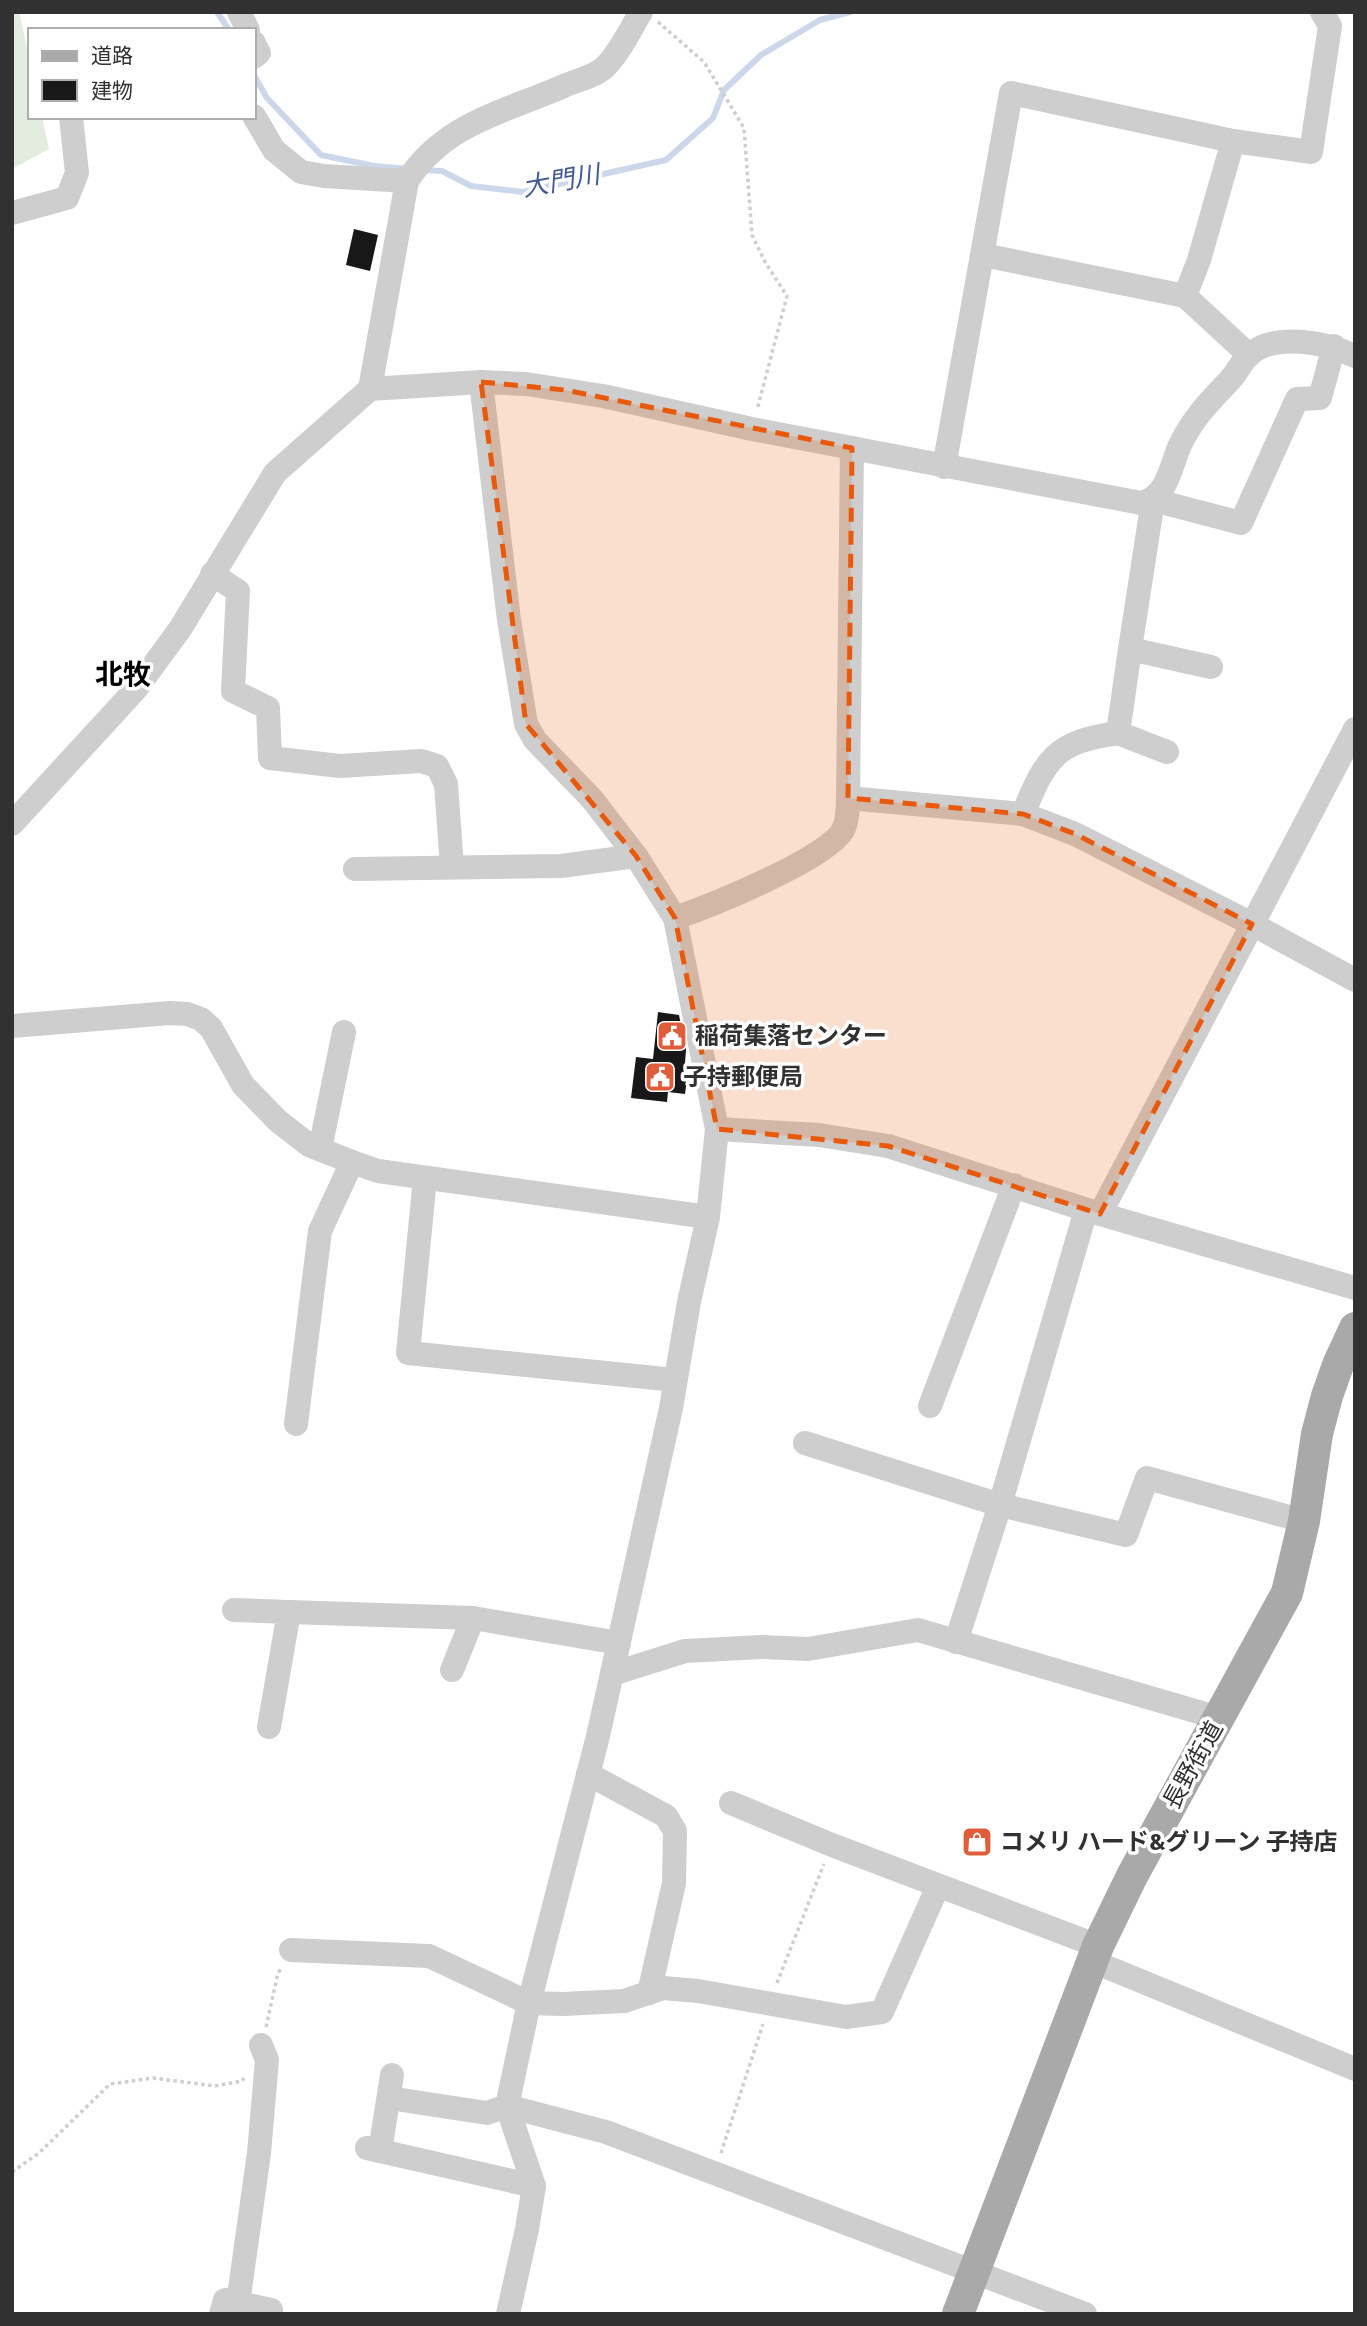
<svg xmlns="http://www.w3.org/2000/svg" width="1367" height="2326" viewBox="0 0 1367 2326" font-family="'Fira Sans Condensed','Noto Sans JP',sans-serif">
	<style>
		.green { fill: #e3eddf }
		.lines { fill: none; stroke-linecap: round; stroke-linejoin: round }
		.stream { stroke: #ccd7ec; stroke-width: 6 }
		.building { fill: #181818 }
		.path { stroke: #cecece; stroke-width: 3.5; stroke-dasharray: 3.5 3.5; stroke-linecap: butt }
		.minor { stroke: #cecece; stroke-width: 24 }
		.major { stroke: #a9a9a9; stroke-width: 32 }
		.marked { fill: #e8590c; fill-opacity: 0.2; stroke: #e8590c; stroke-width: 5; stroke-dasharray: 14 9; stroke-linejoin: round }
		.labels { text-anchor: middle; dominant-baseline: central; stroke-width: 7; stroke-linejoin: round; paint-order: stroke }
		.poi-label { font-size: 24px; font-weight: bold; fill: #313131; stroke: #fff; text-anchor: start }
		.street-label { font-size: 24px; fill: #313131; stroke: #fff }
		.water-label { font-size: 26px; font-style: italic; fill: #405b92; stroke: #fff }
		.quarter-label { font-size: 28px; font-weight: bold; fill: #000; stroke: #fff }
	</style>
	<rect width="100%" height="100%" fill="#fff"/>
	<!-- green -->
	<polygon class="green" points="12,12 19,12 30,61 30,117 42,117 49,149 12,169"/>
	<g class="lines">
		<!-- stream -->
		<g class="stream">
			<polyline points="217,12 229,30"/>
			<polyline points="254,75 267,98 321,155 374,166 408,169"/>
			<polyline points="423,170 442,171 471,186 523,192 666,160 713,118 724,90 761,55 820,20 850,12"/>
		</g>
	</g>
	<!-- building -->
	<g class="building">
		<polygon points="354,229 378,235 370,271 346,265"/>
		<polygon points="658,1012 679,1015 686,1050 685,1063 689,1064 685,1094 668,1092 667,1102 631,1098 636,1057 653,1059"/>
	</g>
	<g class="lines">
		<!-- path -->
		<g class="path">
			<polyline points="658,22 704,62 744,128 752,235 765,262 787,296 757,410"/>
			<polyline points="777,1983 824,1864"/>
			<polyline points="266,2027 278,1973 282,1967"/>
			<polyline points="721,2153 763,2024"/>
			<polyline points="12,2172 39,2153 110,2084 153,2078 215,2086 242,2081 244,2078"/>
		</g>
		<!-- minor -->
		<g class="minor">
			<polyline points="239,12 248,30"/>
			<polyline points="254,43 259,53 254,57"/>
			<polyline points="254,116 274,150 301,172 324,176 407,181"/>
			<polyline points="12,213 67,198 77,173 71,117"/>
			<polyline points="983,255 1185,296 1249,355"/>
			<polyline points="1185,296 1199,260 1233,141"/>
			<polyline points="481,382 509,620 526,724 535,740 592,799 636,856 675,918 717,1129 708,1217 689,1302 671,1408 598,1736 529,2003 507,2106 534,2186 527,2229 508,2314"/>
			<path d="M370,389L481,382L526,384L603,396L752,429L1141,503C1168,497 1170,467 1180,445C1193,418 1209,402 1229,381C1236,374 1241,363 1248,356C1274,331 1327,343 1355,356"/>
			<polyline points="944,467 1011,93 1233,141 1311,152 1330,26 1322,12"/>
			<polyline points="212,574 238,591 233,691 268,708 270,758 340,766 421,761 437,766 446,784 452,867"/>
			<polyline points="1211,667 1130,649 1153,500 1241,523 1297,399 1320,398 1334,346"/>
			<polyline points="1118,733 1167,752"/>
			<polyline points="848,798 1023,814 1075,834 1252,924 1355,980"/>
			<path d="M1023,814C1046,758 1055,742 1118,733L1130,649"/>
			<path d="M12,824L136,689L180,629L275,473L370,389L407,181C445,122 506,112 566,85C578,80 596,76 605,67C620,52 630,30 641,12"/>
			<polyline points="355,869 561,866 636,856"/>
			<path d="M675,918C710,906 827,859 843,830C848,820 848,808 848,798L852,448"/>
			<polyline points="12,1026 170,1013 187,1014 201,1019 211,1028 243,1085 278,1121 309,1145 352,1162 378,1171 708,1217"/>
			<polyline points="717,1129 819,1135 888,1146 1100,1214 1355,1288"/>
			<polyline points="320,1149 344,1032"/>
			<polyline points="425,1178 408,1353 675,1380"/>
			<polyline points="1100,1214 1355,729"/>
			<polyline points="930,1406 1014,1185"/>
			<polyline points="296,1424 320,1231 352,1162"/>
			<polyline points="805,1443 1000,1505 1126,1535 1147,1478 1304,1521"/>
			<polyline points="234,1610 289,1612 269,1727"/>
			<polyline points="289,1612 473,1618 452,1670"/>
			<polyline points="473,1618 619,1643"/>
			<polyline points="956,1642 1000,1505 1086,1210"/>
			<polyline points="612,1674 685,1651 762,1647 808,1649 918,1630 1219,1718"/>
			<polyline points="588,1774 666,1816 675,1831 674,1883 649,1993"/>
			<polyline points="731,1803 832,1845 1098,1946"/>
			<polyline points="291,1950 429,1956 529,2003 563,2004 624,2001 663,1988 698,1991 846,2017 882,2012 938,1886"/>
			<polyline points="1092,1961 1355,2069"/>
			<polyline points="389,2098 487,2113 507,2106 606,2132 1085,2314"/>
			<polyline points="367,2148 534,2186"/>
			<polyline points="380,2151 392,2075"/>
			<polyline points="238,2303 259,2153 267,2060 261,2045"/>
			<polyline points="221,2314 225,2300 271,2310 270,2314"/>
		</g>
		<!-- major -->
		<polyline class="major" points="958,2314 1098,1946 1132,1876 1287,1593 1304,1521 1317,1434 1327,1396 1338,1365 1355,1328"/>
	</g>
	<!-- marked area -->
	<path class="marked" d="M481,382L565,390L852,448L848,798L1023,814L1075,834L1252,924L1100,1214L888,1146L717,1129L675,918L636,856L526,724Z"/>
	<!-- icons -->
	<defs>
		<g id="civic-square" transform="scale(1.575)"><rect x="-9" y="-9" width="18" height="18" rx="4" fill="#e15c39" stroke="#fff"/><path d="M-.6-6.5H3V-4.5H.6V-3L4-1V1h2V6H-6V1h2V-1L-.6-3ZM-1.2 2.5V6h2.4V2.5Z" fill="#fff"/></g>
		<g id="shop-square" transform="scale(1.575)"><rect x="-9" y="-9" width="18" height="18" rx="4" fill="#e15c39" stroke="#fff"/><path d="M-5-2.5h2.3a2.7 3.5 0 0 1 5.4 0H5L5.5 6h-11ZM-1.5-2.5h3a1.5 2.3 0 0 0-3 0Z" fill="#fff"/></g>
	</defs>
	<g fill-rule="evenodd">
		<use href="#civic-square" x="672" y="1036"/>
		<use href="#civic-square" x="660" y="1077"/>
		<use href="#shop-square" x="977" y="1842"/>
	</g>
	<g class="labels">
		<!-- poi labels -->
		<g class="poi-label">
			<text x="695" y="1036">稲荷集落センター</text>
			<text x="683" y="1077">子持郵便局</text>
			<text x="1000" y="1842">コメリ ハード&amp;グリーン 子持店</text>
		</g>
		<!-- street labels -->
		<g class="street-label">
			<text transform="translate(1193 1765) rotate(-61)">長野街道</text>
		</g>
		<!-- water labels -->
		<g class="water-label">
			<text transform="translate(561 181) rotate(-10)">大門川</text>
		</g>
		<!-- quarter labels -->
		<g class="quarter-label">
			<text x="123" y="674">北牧</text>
		</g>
	</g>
	<!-- border -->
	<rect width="1367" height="2326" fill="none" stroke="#313131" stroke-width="28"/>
	<!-- legend -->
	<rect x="28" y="28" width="228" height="91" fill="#ffffff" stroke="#adadad" stroke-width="2"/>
	<rect x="42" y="51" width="35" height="10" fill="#a9a9a9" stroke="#adadad" stroke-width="2"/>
	<text x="91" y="63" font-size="21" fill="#313131">道路</text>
	<rect x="42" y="80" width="35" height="21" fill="#181818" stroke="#adadad" stroke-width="2"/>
	<text x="91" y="98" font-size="21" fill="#313131">建物</text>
</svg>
